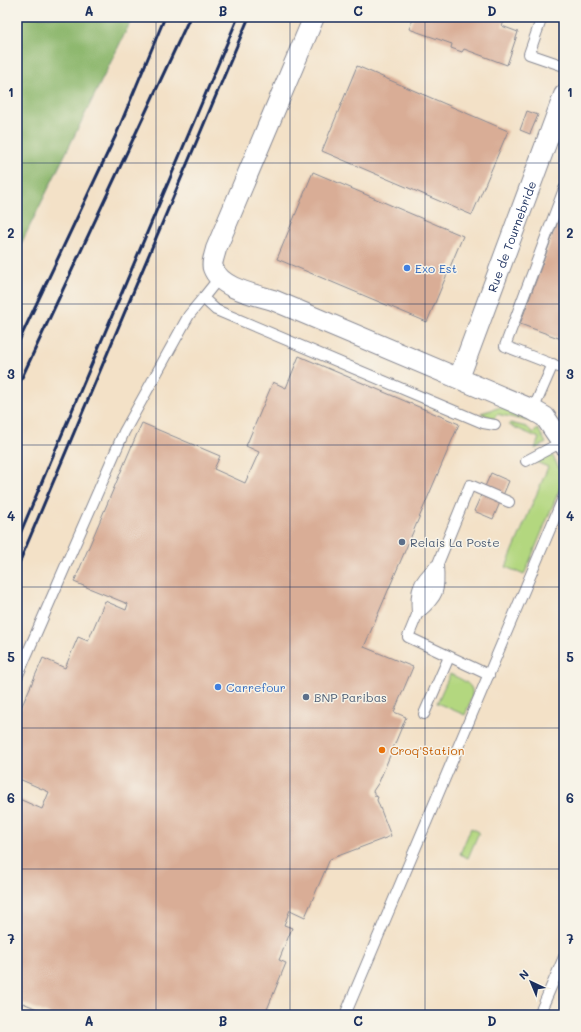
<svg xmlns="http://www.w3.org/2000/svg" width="581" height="1032" viewBox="0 0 581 1032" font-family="Mali,sans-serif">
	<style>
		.green { fill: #b3d77f; stroke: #67836e }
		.forest { fill: #8eb86e; stroke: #547466 }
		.building { fill: #d9ad96 }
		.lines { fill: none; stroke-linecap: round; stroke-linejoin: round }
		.lane-casing { stroke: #878892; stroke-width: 12 }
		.street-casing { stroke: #878892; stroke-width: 22 }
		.lane { stroke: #fff; stroke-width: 10 }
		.street { stroke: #fff; stroke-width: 20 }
		.rail { stroke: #1b2f5e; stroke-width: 3 }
		.grid { fill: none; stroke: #1b2f5e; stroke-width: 1; stroke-opacity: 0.55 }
		.shop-dot { fill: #3f7fe0; stroke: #f7f3e8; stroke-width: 1.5 }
		.service-dot { fill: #5c6f8a; stroke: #f7f3e8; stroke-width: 1.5 }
		.food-dot { fill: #e8710a; stroke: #f7f3e8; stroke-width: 1.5 }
		.labels { text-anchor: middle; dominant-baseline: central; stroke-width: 3; stroke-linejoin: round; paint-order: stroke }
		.street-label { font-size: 12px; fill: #1b2f5e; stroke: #f7f3e8 }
		.shop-label { font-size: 12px; fill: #366cbe; stroke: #f7f3e8; text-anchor: start }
		.service-label { font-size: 12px; fill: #4e5e75; stroke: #f7f3e8; text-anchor: start }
		.food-label { font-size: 12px; fill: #c56008; stroke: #f7f3e8; text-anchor: start }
		.neatline { fill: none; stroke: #1b2f5e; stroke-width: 1.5 }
		.grid-label { font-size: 13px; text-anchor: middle; font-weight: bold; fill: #1b2f5e }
	</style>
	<rect width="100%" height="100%" fill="#f7f3e8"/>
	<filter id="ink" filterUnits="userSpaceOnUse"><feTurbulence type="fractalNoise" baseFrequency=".025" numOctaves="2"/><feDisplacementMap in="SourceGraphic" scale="8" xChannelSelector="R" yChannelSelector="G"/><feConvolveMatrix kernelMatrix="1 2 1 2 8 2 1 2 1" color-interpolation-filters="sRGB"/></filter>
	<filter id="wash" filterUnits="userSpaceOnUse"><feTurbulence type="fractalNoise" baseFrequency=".012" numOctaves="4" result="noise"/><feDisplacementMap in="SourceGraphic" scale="16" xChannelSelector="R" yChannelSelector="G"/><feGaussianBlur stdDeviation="0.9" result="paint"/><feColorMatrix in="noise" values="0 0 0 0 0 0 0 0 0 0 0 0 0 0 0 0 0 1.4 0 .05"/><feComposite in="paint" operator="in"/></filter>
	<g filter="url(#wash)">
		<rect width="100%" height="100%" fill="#f3e1c7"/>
		<!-- green -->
		<g class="green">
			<polygon points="501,407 532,422 497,414 494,419 481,413"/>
			<polygon points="510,423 527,427 533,433 538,429 546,443 535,449 539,438 509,425"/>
			<polygon points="552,455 564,477 563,481 524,575 506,567 548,467 536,462"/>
			<path d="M450,674C477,686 476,689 465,715L437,703Z"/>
			<polygon points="471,828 479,832 468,858 460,854"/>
		</g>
		<!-- forest -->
		<polygon class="forest" points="17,17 133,17 17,252"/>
		<g id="blocks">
			<!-- building -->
			<g class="building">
				<polygon points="414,17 506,17 502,26 518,32 507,65 464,49 462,52 451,48 452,44 409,29"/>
				<polygon points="357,66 508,131 472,215 322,151"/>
				<polygon points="527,111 538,115 530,134 520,130"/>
				<polygon points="313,172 463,236 427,322 277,259"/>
				<polygon points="564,205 564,340 520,324"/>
				<polygon points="299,356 459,424 364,647 413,667 394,712 406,717 379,782 373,791 375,796 378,797 377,800 391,836 330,859 305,917 290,910 284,925 292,928 279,960 286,963 266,1012 274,1015 51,1015 23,1003 17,1015 17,798 42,809 49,792 17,778 17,717 43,658 65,668 78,637 88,641 105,601 126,610 128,604 74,582 136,436 142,423 220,456 214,469 245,483 259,452 246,446 273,382 286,388"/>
				<polygon points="491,473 509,481 493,519 474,511"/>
			</g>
		</g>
	</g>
	<g filter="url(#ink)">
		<use href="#blocks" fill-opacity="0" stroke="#878892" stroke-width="1"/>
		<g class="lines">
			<!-- lane casing -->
			<g class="lane-casing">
				<g id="lane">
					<polyline points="542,17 529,54 564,66"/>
					<polyline points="564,189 505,346 564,369"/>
					<polyline points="219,278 203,298 216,310 483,423 495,425"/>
					<polyline points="533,410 553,364"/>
					<polyline points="526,461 562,442"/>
					<path d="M417,613C415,589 418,582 435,566"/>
					<path d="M419,613C439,596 440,591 438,565"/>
					<polyline points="489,675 408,637 470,485 509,502"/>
					<polyline points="17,677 124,432 189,315 203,298"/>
					<polyline points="424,714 449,657"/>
					<polyline points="30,1015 30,1014"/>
					<polyline points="345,1015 564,496"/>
					<polyline points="539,1015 564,957"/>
				</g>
			</g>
			<!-- street casing -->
			<g class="street-casing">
				<g id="street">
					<path d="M314,17L216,249C215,254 211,263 213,268C221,289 254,294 273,300L533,410L545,417L564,445"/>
					<path id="s1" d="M459,378L564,95"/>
				</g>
			</g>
			<!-- lane -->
			<use href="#lane" class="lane"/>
			<!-- street -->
			<use href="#street" class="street"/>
			<!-- rail -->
			<g class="rail">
				<polyline points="17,345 116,135 165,17"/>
				<polyline points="17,388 190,17"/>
				<polyline points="17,541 238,17"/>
				<polyline points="17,568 249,17"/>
			</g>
		</g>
	</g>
	<!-- grid -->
	<path class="grid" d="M156,17V1015M290,17V1015M425,17V1015M17,163H564M17,304H564M17,445H564M17,587H564M17,728H564M17,869H564"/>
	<!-- markers -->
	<g class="shop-dot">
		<circle cx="407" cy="268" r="4"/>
		<circle cx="218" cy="687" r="4"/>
	</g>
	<g class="service-dot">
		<circle cx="402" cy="542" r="4"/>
		<circle cx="306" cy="697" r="4"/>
	</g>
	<circle class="food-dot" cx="382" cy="750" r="4"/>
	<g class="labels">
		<!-- street labels -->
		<g class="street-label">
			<text stroke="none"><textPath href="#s1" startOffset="151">Rue de Tournebride</textPath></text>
		</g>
		<!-- shop labels -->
		<g class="shop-label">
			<text x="415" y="268">Exo Est</text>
			<text x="226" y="687">Carrefour</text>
		</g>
		<!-- service labels -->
		<g class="service-label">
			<text x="410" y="542">Relais La Poste</text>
			<text x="314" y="697">BNP Paribas</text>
		</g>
		<!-- food labels -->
		<g class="food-label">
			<text x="390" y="750">Croq'Station</text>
		</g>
	</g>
	<!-- margin -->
	<rect width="581" height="1032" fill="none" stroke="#f7f3e8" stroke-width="44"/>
	<!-- north arrow -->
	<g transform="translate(531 982) rotate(316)" stroke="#f7f3e8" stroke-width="3" paint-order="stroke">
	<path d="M0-3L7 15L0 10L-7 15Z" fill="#1b2f5e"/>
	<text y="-6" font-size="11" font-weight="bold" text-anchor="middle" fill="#1b2f5e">N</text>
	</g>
	<rect x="22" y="22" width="537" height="988" class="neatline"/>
	<g class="grid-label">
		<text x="89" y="16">A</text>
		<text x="223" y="16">B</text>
		<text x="358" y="16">C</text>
		<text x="492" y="16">D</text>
		<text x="11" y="97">1</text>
		<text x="570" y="97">1</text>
		<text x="11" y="238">2</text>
		<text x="570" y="238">2</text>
		<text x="11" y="379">3</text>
		<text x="570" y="379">3</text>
		<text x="11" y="521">4</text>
		<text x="570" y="521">4</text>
		<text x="11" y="662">5</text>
		<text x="570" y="662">5</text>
		<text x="11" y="803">6</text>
		<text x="570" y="803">6</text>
		<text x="11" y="944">7</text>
		<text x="570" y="944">7</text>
		<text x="89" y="1026">A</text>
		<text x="223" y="1026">B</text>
		<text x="358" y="1026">C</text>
		<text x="492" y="1026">D</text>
	</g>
</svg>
